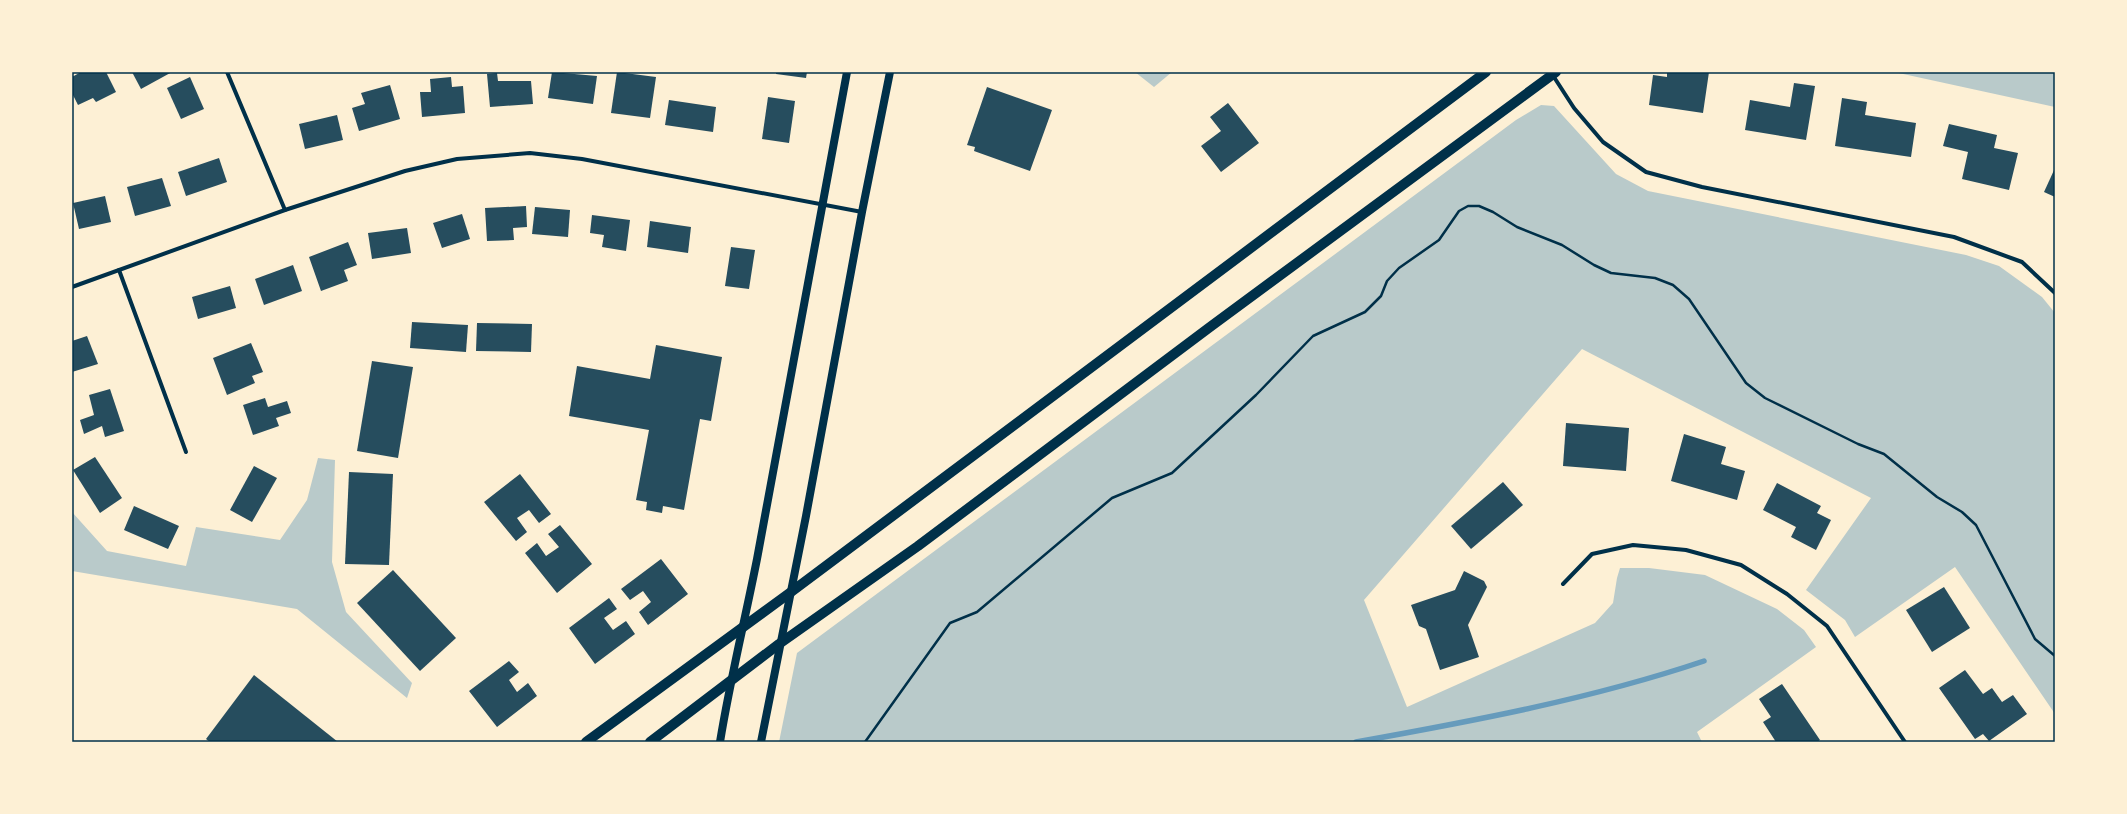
<svg xmlns="http://www.w3.org/2000/svg" width="2127" height="814" viewBox="0 0 2127 814" font-family="'Noto Sans',sans-serif">
	<style>
		.green { fill: #b9caca }
		.lines { fill: none; stroke-linecap: round; stroke-linejoin: round }
		.stream { stroke: #669bbc; stroke-width: 5.5 }
		.building { fill: #264d5e }
		.path { stroke: #003049; stroke-width: 2.5 }
		.minor { stroke: #003049; stroke-width: 4 }
		.secondary { stroke: #003049; stroke-width: 8 }
		.primary { stroke: #003049; stroke-width: 10 }
		.neatline { fill: none; stroke: #003049; stroke-width: 1.5 }
	</style>
	<rect width="100%" height="100%" fill="#fdf0d5"/>
	<!-- green -->
	<g class="green">
		<polygon points="1135,72 1172,72 1154,87"/>
		<polygon points="1894,72 2055,72 2055,107"/>
		<polygon points="1541,105 1554,106 1616,174 1648,191 1966,255 1999,266 2042,297 2055,313 2055,714 1955,567 1855,637 1845,620 1806,590 1871,498 1582,349 1364,600 1407,707 1595,623 1613,603 1617,578 1620,568 1649,568 1705,575 1777,609 1804,630 1816,647 1697,732 1702,742 779,742 797,653 1516,120"/>
		<polygon points="318,458 335,460 332,562 346,612 412,683 407,698 297,609 72,571 72,512 107,551 186,566 196,527 280,540 307,500"/>
	</g>
	<g class="lines">
		<!-- stream -->
		<path class="stream" d="M1356,742C1473,721 1591,699 1704,661"/>
	</g>
	<!-- building -->
	<g class="building">
		<polygon points="81,72 106,72 116,92 96,102 93,98 78,105 72,93 72,77"/>
		<polygon points="132,72 172,72 141,89"/>
		<polygon points="552,72 597,76 593,104 548,98"/>
		<polygon points="617,72 656,77 650,118 611,113"/>
		<polygon points="776,72 807,72 806,78 776,74"/>
		<polygon points="1667,72 1709,72 1703,113 1649,105 1653,75 1667,77"/>
		<polygon points="497,73 498,81 531,81 533,104 490,107 487,74"/>
		<polygon points="190,77 204,109 181,119 167,88"/>
		<polygon points="451,77 452,87 463,86 465,113 422,117 420,92 431,92 430,79"/>
		<polygon points="1794,83 1815,86 1806,140 1745,130 1750,100 1790,107"/>
		<polygon points="390,85 400,119 359,131 352,108 365,104 361,93"/>
		<polygon points="987,87 1052,110 1030,171 974,151 975,147 967,145"/>
		<polygon points="768,97 795,101 789,143 762,139"/>
		<polygon points="1842,98 1867,102 1865,115 1916,123 1911,157 1835,146"/>
		<polygon points="669,100 716,107 713,132 665,125"/>
		<polygon points="1228,103 1259,143 1221,172 1201,146 1221,131 1210,117"/>
		<polygon points="337,115 343,140 305,149 299,124"/>
		<polygon points="1949,124 1997,135 1994,148 2018,153 2009,190 1962,179 1968,152 1943,146"/>
		<polygon points="219,158 227,182 186,196 178,172"/>
		<polygon points="2055,168 2055,197 2044,192"/>
		<polygon points="162,178 171,206 135,216 127,187"/>
		<polygon points="105,196 111,222 79,229 73,203"/>
		<polygon points="526,206 527,227 513,228 514,240 487,241 485,208"/>
		<polygon points="535,207 570,210 568,237 532,234"/>
		<polygon points="462,214 470,239 442,248 433,223"/>
		<polygon points="592,215 630,220 626,251 602,247 604,235 590,233"/>
		<polygon points="650,221 691,227 688,253 647,247"/>
		<polygon points="407,228 411,253 372,259 368,233"/>
		<polygon points="348,242 357,265 344,270 348,281 321,291 309,257"/>
		<polygon points="731,247 755,250 749,289 725,286"/>
		<polygon points="293,265 302,291 264,305 255,279"/>
		<polygon points="230,286 236,308 198,319 192,297"/>
		<polygon points="412,322 468,325 466,352 410,348"/>
		<polygon points="477,323 532,324 531,352 476,351"/>
		<polygon points="87,336 98,364 72,372 72,341"/>
		<polygon points="251,343 263,372 252,376 255,383 227,395 213,358"/>
		<polygon points="656,345 722,357 711,421 700,419 684,510 663,506 662,513 646,510 647,502 636,500 649,430 569,416 577,366 650,379"/>
		<polygon points="372,361 413,367 398,458 357,451"/>
		<polygon points="110,389 124,431 105,437 102,426 84,434 80,420 94,415 89,395"/>
		<polygon points="265,398 268,407 287,401 291,413 276,418 279,426 253,435 243,405"/>
		<polygon points="1566,423 1629,428 1626,471 1563,466"/>
		<polygon points="1684,434 1726,447 1721,464 1745,471 1737,500 1671,481"/>
		<polygon points="95,457 122,498 100,513 73,470"/>
		<polygon points="254,466 277,478 252,522 230,510"/>
		<polygon points="349,472 393,474 389,565 345,564"/>
		<polygon points="520,474 551,514 539,523 529,510 517,518 527,532 516,541 484,502"/>
		<polygon points="1503,482 1523,505 1471,549 1451,526"/>
		<polygon points="1777,483 1821,506 1817,513 1831,520 1816,550 1791,537 1796,527 1763,510"/>
		<polygon points="134,506 179,526 168,549 124,530"/>
		<polygon points="560,525 592,564 557,593 525,553 537,543 546,556 559,547 548,534"/>
		<polygon points="661,559 688,594 648,625 639,612 651,602 643,591 630,600 621,589"/>
		<polygon points="393,570 456,638 420,671 357,603"/>
		<polygon points="1464,571 1484,581 1487,587 1468,625 1479,657 1440,670 1426,629 1419,626 1411,605 1455,590"/>
		<polygon points="1944,587 1970,628 1932,652 1906,610"/>
		<polygon points="609,598 617,609 604,618 613,630 626,621 635,634 595,664 569,628"/>
		<polygon points="509,661 519,672 509,680 517,692 528,683 537,696 497,727 469,691"/>
		<polygon points="1965,670 1983,694 1992,688 2002,702 2013,695 2027,714 1989,741 1983,734 1975,739 1939,688"/>
		<polygon points="254,675 338,742 210,742 206,739"/>
		<polygon points="1782,684 1820,740 1817,742 1776,742 1763,722 1771,717 1759,699"/>
	</g>
	<g class="lines">
		<!-- path -->
		<polyline class="path" points="865,742 950,623 977,612 1112,498 1172,473 1256,395 1313,336 1365,312 1381,296 1387,281 1399,268 1439,240 1459,211 1468,206 1479,206 1493,212 1517,227 1562,245 1594,265 1611,273 1655,278 1673,285 1689,299 1746,383 1765,398 1858,444 1884,454 1937,497 1962,512 1976,525 2035,639 2055,656"/>
		<!-- minor -->
		<g class="minor">
			<polyline points="227,72 285,210"/>
			<polyline points="1552,74 1574,108 1603,142 1646,172 1702,187 1954,237 2022,262 2055,293"/>
			<polyline points="119,270 186,452"/>
			<polyline points="72,287 285,210 405,171 457,159 530,153 582,159 862,212"/>
			<polyline points="1563,584 1592,554 1633,545 1686,550 1741,565 1787,594 1827,626 1905,742"/>
		</g>
		<!-- secondary -->
		<g class="secondary">
			<path d="M720,742C730,680 745,620 757,559L847,72"/>
			<polyline points="761,742 806,516 862,212 890,72"/>
		</g>
		<!-- primary -->
		<g class="primary">
			<polyline points="586,742 791,592 1486,72"/>
			<polyline points="650,742 779,644 918,546 1210,327 1556,72"/>
		</g>
	</g>
	<!-- border -->
	<rect width="2127" height="814" fill="none" stroke="#fdf0d5" stroke-width="146"/>
	<rect x="73" y="73" width="1981" height="668" class="neatline"/>
</svg>
